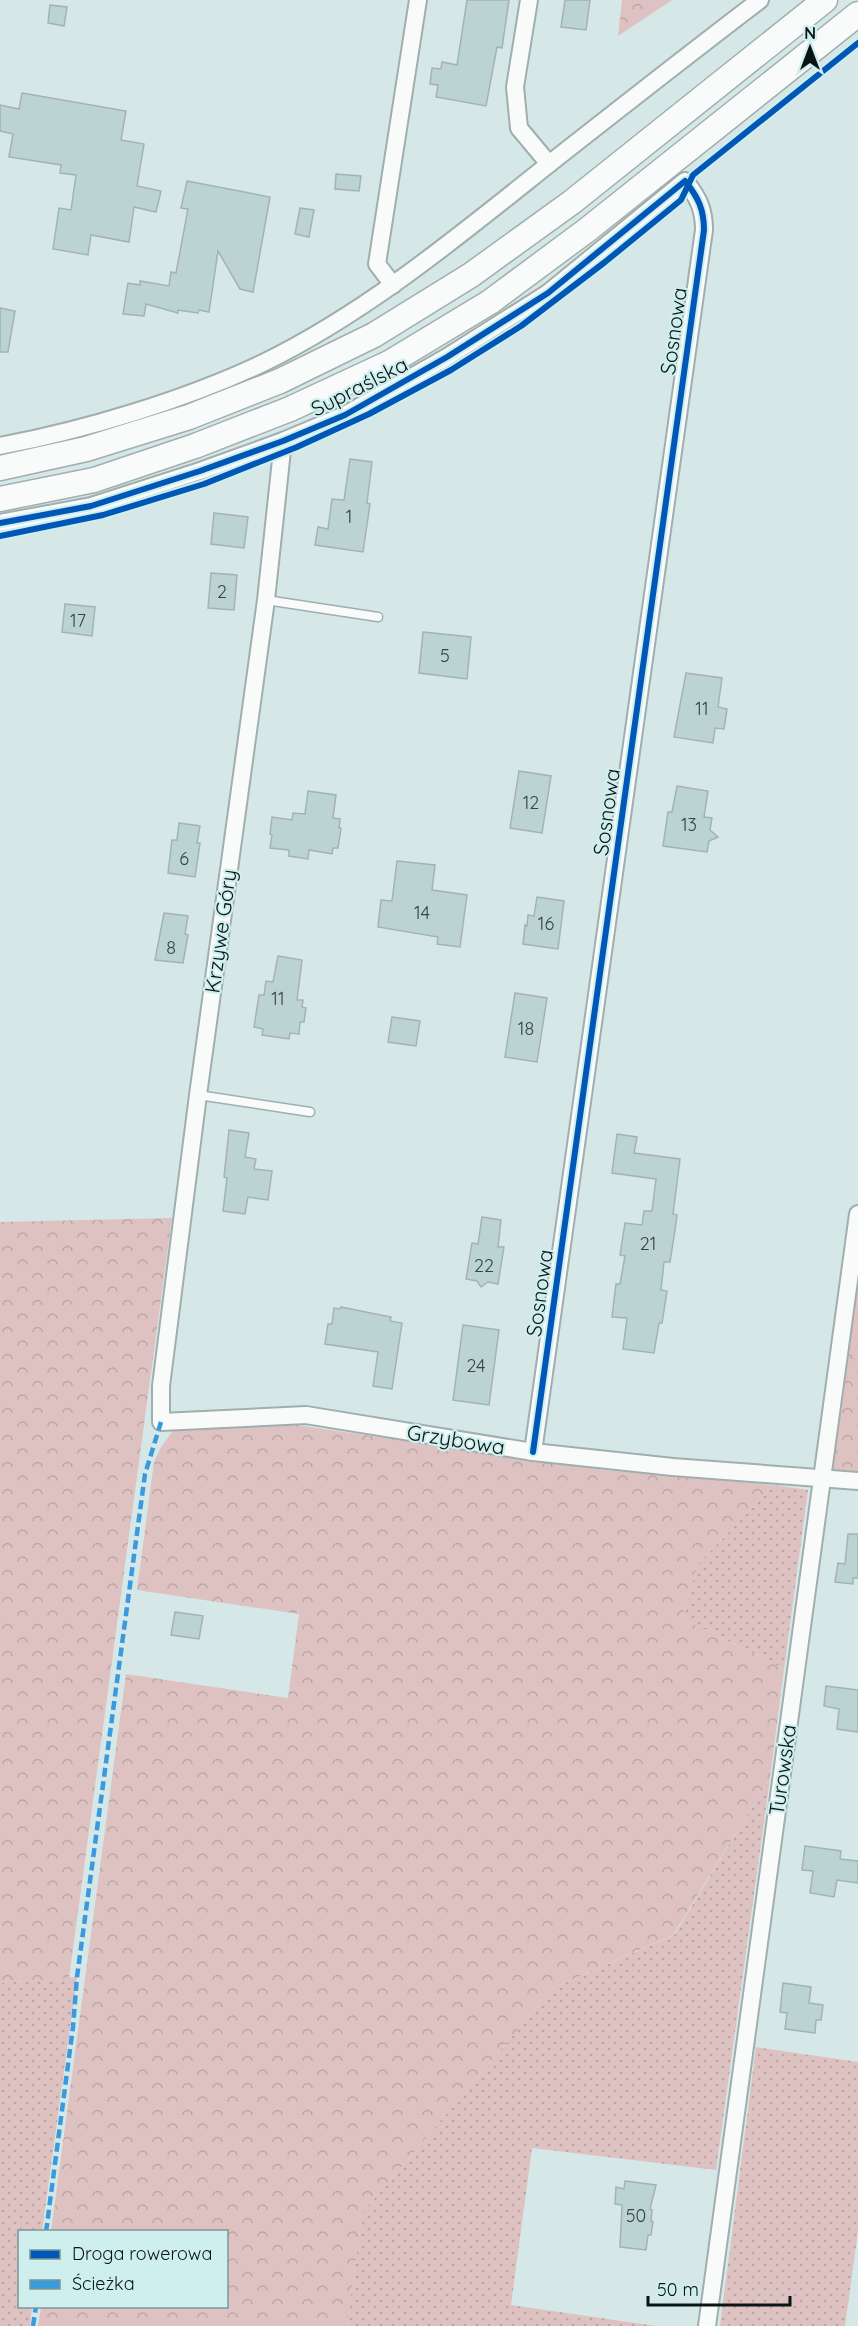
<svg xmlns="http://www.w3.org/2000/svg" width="858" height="2326" viewBox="0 0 858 2326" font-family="Quicksand,sans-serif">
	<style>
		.grass { fill: url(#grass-dots) }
		.forest { fill: url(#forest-crowns) }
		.building { fill: #bbd3d2; stroke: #a5b2b2; stroke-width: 1.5 }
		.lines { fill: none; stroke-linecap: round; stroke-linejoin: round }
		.service-casing { stroke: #a1aeae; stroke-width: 11 }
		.minor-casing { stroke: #a1aeae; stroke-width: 20 }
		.secondary-casing { stroke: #a1aeae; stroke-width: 27 }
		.service { stroke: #f9fbfb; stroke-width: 8 }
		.minor { stroke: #f9fbfb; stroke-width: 16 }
		.secondary { stroke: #f9fbfb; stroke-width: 24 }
		.quiet { stroke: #3a9ade; stroke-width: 4.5; stroke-dasharray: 9 4.5; stroke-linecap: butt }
		.cycleway-casing { stroke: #ceefed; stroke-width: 10 }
		.cycleway { stroke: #0057b8; stroke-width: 6 }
		.labels { text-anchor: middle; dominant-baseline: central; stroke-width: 4.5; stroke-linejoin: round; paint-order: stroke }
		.number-label { font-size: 18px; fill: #364444 }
		.street-label { font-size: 21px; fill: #091414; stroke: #ceefed }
	</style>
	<defs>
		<pattern id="grass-dots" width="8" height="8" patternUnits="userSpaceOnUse" patternTransform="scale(1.5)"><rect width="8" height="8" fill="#ddc2c1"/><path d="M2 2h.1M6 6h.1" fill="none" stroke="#bca6a5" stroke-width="1.8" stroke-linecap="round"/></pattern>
		<pattern id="forest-crowns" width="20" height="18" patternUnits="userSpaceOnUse" patternTransform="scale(1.5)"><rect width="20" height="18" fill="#ddc2c1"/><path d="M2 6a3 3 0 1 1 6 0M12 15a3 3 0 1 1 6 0" fill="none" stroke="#bca6a5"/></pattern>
	</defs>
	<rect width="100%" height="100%" fill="#d6e7e7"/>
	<!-- grass -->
	<g class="grass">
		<polygon points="774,1485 808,1490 784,1669 682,1618 698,1564"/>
		<polygon points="770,1778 716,2170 532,2148 511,2305 656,2326 347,2326 362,2213 553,1988 674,1935"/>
		<polygon points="77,1977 42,2231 20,2232 20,2306 32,2307 30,2326 0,2326 0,1983"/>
		<polygon points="756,2047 858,2062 858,2231 845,2326 720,2326"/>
	</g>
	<!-- forest -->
	<g class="forest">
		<polygon points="622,0 672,0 618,36"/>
		<polygon points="172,1218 69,1978 0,1983 0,1222"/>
		<polygon points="858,1253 858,1474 829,1472"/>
		<polygon points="283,1423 605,1470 774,1485 698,1564 682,1618 784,1669 770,1778 673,1935 553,1988 362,2213 347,2326 38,2326 41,2307 226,2306 226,2232 51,2231 126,1674 288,1698 299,1614 137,1590 154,1462 161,1447 173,1431 204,1424"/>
	</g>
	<!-- building -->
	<g class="building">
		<polygon points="467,0 509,0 502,48 497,47 486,106 436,97 438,85 430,84 432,68 441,69 442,62 457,65"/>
		<polygon points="565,0 590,0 586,30 561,27"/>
		<polygon points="50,5 67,7 64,26 48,23"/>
		<polygon points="22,93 126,111 121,140 144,144 137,186 161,191 156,212 134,207 129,242 91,235 88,255 53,249 59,208 71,210 76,175 60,173 61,165 9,157 13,134 0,131 0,105 19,109"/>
		<polygon points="336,174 361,176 359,191 335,189"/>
		<polygon points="187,181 270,197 253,292 240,289 218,251 209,312 199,310 198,313 178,310 178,313 146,304 144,316 123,314 128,283 140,285 140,281 169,286 171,272 176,273 188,209 181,208"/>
		<polygon points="300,208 314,210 309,237 295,234"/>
		<polygon points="0,308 15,311 8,352 0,352"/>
		<polygon points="350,459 372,462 367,503 370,504 363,552 315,545 318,527 328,529 332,499 344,500"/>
		<polygon points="214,513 248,517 244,548 211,544"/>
		<polygon points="211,573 237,575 234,610 208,608"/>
		<polygon points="65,604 95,607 92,636 62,632"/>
		<polygon points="423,632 471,637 467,679 419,673"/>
		<polygon points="686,673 722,678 718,707 727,709 724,729 715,728 713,743 674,737"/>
		<polygon points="519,771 551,776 542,833 510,828"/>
		<polygon points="677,786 708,791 704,817 712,818 710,830 718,837 709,841 707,852 663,846 668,812 672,812"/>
		<polygon points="308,791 336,795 333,818 340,819 339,828 341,828 338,848 333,848 332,854 309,850 308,859 289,856 289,850 270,848 272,835 270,834 272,817 292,820 293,813 305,814"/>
		<polygon points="179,823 200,826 197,843 200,843 195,877 168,873 172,840 177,840"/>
		<polygon points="397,861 435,865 432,890 467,895 460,947 437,944 438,937 378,927 381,900 392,901"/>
		<polygon points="537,897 564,901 558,949 523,944 525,925 527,926 528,915 534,916"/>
		<polygon points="164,913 188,916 185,934 188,935 183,963 155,960"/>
		<polygon points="278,956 302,960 297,1000 303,1000 302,1007 306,1008 304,1022 300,1022 299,1034 290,1033 289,1039 262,1035 263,1029 254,1027 259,995 264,995 266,981 273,982"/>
		<polygon points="515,993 547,998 537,1062 505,1057"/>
		<polygon points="392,1017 420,1021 416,1046 388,1042"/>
		<polygon points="229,1130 249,1133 245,1157 256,1159 254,1169 272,1171 268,1200 248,1197 245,1214 223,1211 227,1178 224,1177"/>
		<polygon points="617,1134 637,1137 634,1153 680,1159 673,1214 677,1215 675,1230 670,1262 664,1262 661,1290 667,1291 662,1323 659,1323 654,1353 623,1349 627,1318 612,1317 616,1284 620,1284 625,1256 620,1255 625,1223 642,1225 644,1211 652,1211 656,1179 612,1173"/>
		<polygon points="482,1217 501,1220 498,1247 504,1247 498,1284 488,1282 481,1287 477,1281 466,1279 472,1243 478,1244"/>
		<polygon points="341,1307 391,1317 390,1321 402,1323 392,1389 373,1386 378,1352 325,1344 328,1324 332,1324 334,1308 340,1309"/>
		<polygon points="463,1325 499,1330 489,1405 453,1400"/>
		<polygon points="848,1534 858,1534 858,1578 853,1578 853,1584 835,1582 838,1563 845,1564"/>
		<polygon points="175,1612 203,1616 199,1639 171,1635"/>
		<polygon points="826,1686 858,1690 858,1732 837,1729 839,1709 824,1706"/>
		<polygon points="805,1846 841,1851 840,1859 858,1861 858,1883 837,1880 834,1897 810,1893 813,1871 802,1870"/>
		<polygon points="783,1983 811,1987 809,2003 823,2005 821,2020 816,2020 815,2033 785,2029 787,2013 780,2012"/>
		<polygon points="625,2181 656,2185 650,2209 652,2210 651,2221 653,2222 651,2235 648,2235 646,2250 620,2247 622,2205 615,2204 616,2187 624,2189"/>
	</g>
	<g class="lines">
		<!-- service casing -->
		<g class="service-casing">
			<g id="service">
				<polyline points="266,600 378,617"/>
				<polyline points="198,1095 310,1112"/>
			</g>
		</g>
		<!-- minor casing -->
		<g class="minor-casing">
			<g id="minor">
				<polyline points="529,0 515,87 519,128 549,164"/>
				<polyline points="393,285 377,264 418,0"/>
				<polyline points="283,441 266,600 198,1095 161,1386 161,1422 306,1415 533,1452 673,1467 858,1481"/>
				<path d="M0,446C85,430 185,400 263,363C366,313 460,235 549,164C619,109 689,54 760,0"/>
				<path d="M0,523L91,506L200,471L283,441L345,415L447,357L548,293L685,181C698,197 704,209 704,230L533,1452"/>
				<polyline points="707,2326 858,1214"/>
			</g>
		</g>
		<!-- secondary casing -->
		<g class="secondary-casing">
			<g id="secondary">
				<polyline points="0,468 86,449 189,417 280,381 374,335 471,275 572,202 825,0"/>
				<polyline points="0,499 94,480 195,446 290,409 389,363 490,302 587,230 858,14"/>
			</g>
		</g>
		<!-- service -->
		<use href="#service" class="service"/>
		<!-- minor -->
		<use href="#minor" class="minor"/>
		<!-- secondary -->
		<use href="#secondary" class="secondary"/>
		<!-- quiet -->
		<g class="quiet">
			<polyline points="46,2232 73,2027 77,1977 145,1474 161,1422"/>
			<polyline points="33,2326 36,2306"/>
		</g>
		<!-- cycleway casing -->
		<g class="cycleway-casing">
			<g id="cycleway">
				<path d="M0,523L91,506L200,471L283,441L345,415L447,357L548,293L685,181C698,197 704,209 704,230L533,1452"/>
				<polyline points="0,536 103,515 204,484 297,447 369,414 451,370 521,326 605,262 681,200 693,175 858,43"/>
			</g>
		</g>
		<!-- cycleway -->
		<use href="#cycleway" class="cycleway"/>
	</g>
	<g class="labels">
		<!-- number labels -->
		<g class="number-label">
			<text x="349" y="516">1</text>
			<text x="222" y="591">2</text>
			<text x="78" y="620">17</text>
			<text x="445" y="655">5</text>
			<text x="702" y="708">11</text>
			<text x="531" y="802">12</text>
			<text x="689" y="824">13</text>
			<text x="184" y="858">6</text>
			<text x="422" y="912">14</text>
			<text x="546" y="923">16</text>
			<text x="171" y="947">8</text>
			<text x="278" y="998">11</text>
			<text x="526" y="1028">18</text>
			<text x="648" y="1243">21</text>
			<text x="484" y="1265">22</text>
			<text x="476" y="1365">24</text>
			<text x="636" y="2215">50</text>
		</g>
		<!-- street labels -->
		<g class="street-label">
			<text transform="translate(673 331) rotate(-82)">Sosnowa</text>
			<text transform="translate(359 386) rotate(-27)">Supraślska</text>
			<text transform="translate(606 812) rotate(-82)">Sosnowa</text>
			<text transform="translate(220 931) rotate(-82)">Krzywe Góry</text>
			<text transform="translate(539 1293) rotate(-82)">Sosnowa</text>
			<text transform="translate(456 1439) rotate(9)">Grzybowa</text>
			<text transform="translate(782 1770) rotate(-82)">Turowska</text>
		</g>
	</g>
	<!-- legend -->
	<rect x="18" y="2230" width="210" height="78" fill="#ceefed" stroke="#7f9796" stroke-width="1.5"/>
	<rect x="30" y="2250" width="30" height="9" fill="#0057b8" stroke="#7f9796" stroke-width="1.5"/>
	<text x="72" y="2260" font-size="18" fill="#091414">Droga rowerowa</text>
	<rect x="30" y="2280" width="30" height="9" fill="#3a9ade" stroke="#7f9796" stroke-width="1.5"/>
	<text x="72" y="2290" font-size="18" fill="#091414">Ścieżka</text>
	<!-- north arrow -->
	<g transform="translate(810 48)" stroke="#ceefed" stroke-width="4.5" paint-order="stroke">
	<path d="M0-4.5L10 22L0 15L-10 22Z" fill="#091414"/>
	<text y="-9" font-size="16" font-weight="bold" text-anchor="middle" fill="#091414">N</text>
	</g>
	<!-- scale -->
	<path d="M648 2296v9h142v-9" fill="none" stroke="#091414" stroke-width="3"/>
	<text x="657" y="2296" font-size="18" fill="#091414" stroke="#ceefed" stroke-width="4.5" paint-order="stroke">50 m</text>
</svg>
